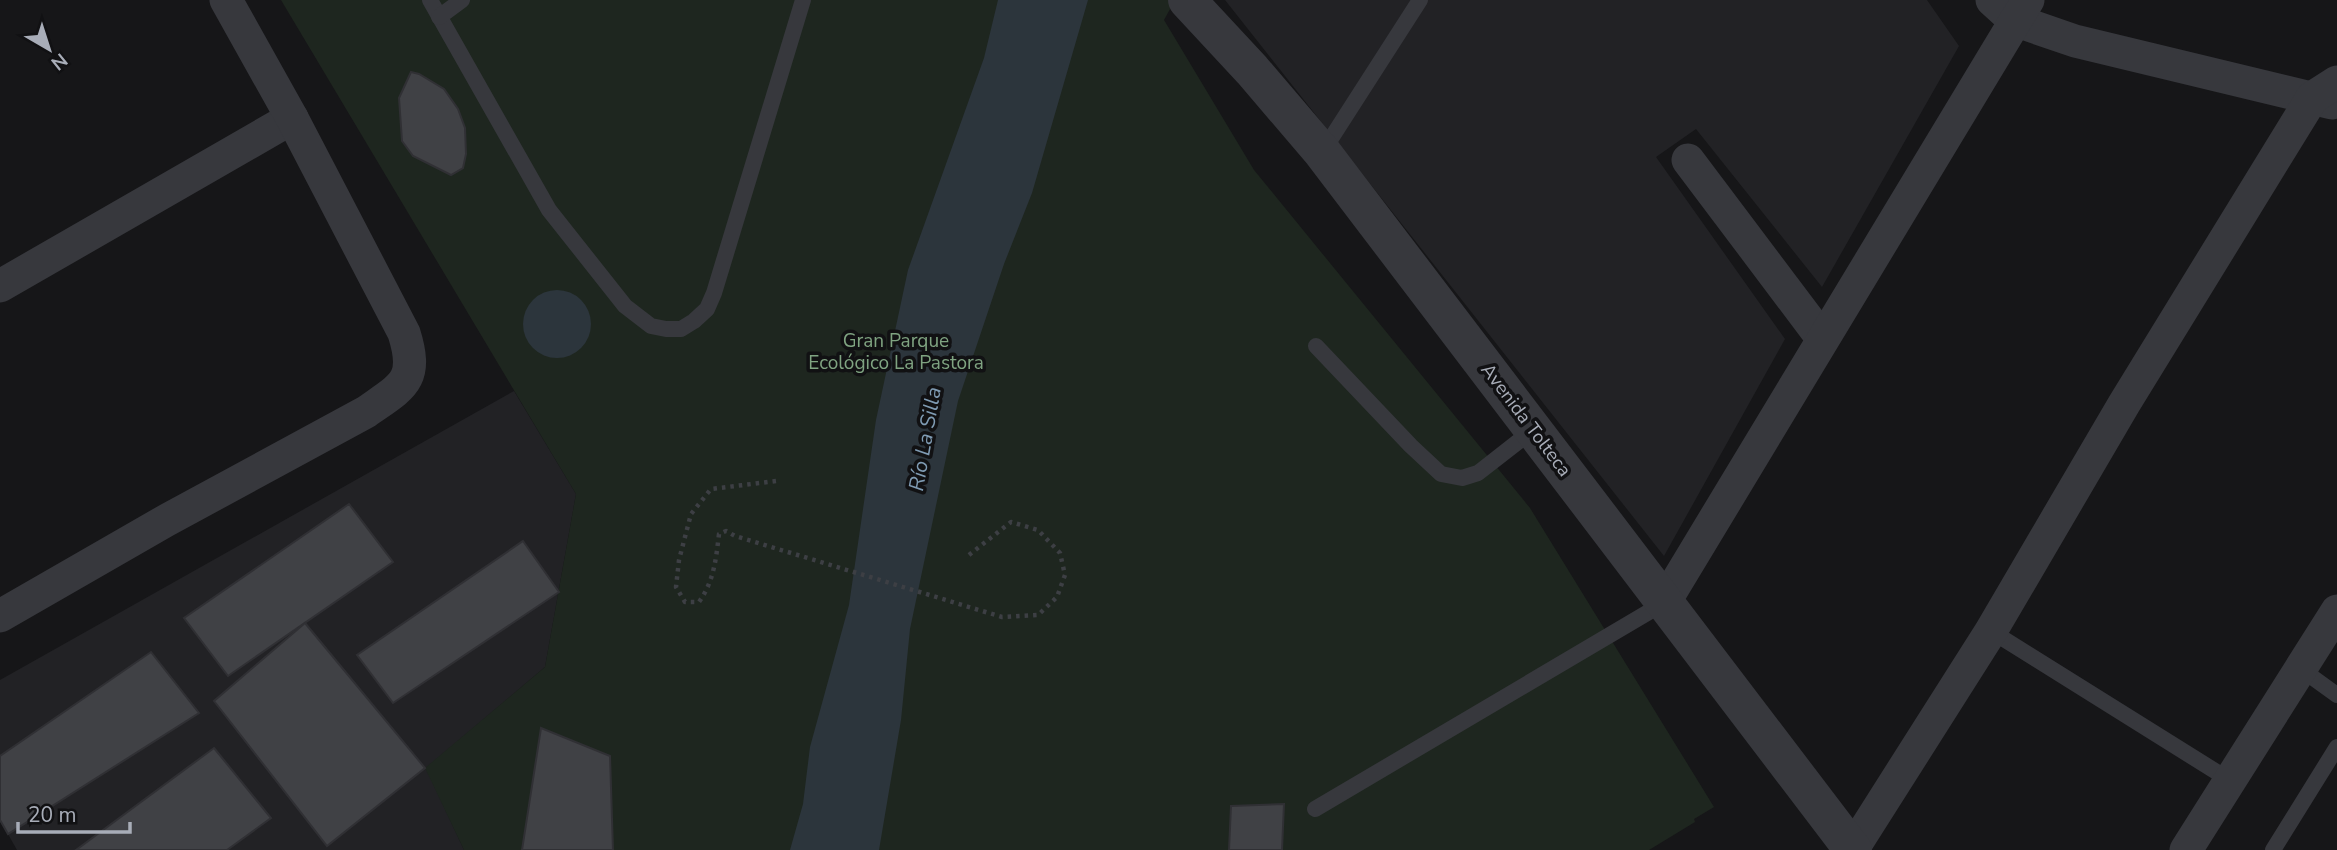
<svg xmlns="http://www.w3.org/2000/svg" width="2337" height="850" viewBox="0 0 2337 850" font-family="'Nunito Sans',sans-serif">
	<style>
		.built { fill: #222225 }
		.green { fill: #1e261f }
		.water { fill: #2c353c }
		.building { fill: #404145; stroke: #303034; stroke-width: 2 }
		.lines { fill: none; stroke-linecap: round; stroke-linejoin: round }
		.path { stroke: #3d3f44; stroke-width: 4.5; stroke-dasharray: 3.5 5; stroke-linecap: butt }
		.service { stroke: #37383d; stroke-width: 16 }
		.minor { stroke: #37383d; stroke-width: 33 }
		.tertiary { stroke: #37383d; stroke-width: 38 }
		.labels { text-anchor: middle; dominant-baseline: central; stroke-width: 7; stroke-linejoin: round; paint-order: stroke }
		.park-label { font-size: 19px; fill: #7fa381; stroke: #111113 }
		.street-label { font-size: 19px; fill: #a8adb8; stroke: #111113 }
		.water-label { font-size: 21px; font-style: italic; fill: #7f9bb3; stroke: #111113 }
	</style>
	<rect width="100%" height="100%" fill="#161618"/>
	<!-- built -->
	<g class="built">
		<polygon points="1225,0 1927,0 1959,46 1822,287 1696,129 1656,157 1785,339 1664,556"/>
		<polygon points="514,391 576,494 545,667 426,768 464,850 17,850 0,820 0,680"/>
	</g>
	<!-- green -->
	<polygon class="green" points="281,0 1175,0 1164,20 1254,170 1530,508 1714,807 1694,819 1695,822 1649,850 464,850 425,768 545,667 576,494"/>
	<!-- water -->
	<g class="water">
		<polygon points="998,0 1088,0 1032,193 1004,264 958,401 910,629 901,720 879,850 790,850 803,804 810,747 849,605 876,420 908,270 984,58"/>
		<circle cx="557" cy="324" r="34"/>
	</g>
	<!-- building -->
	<g class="building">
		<polygon points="411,72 419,74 444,89 458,109 465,128 466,154 463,168 451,175 413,156 402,141 399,98"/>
		<polygon points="349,504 393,562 228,676 184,618"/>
		<polygon points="523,541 559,592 393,703 357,655"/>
		<polygon points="305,623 425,768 327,846 214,701"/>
		<polygon points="151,652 199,713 8,834 0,820 0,756"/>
		<polygon points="541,728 610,756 613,850 522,850"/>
		<polygon points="214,748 271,818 227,850 76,850"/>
		<polygon points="1284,804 1282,850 1229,850 1231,806"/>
	</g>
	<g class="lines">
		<!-- path -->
		<path class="path" d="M776,481L711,489L691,514L679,560L676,587L685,602H699C714,581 716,559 719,534L726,531L735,536L1002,617L1038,615L1057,597L1065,575L1060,553L1038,530L1011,522L969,555"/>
		<!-- service -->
		<g class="service">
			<polyline points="430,0 549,210 625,306 651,326 666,329 681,329 694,321 707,309 714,293 803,0"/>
			<polyline points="439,17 462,0"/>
			<polyline points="1323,151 1420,0"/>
			<polyline points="1316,346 1411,446 1441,474 1462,478 1478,473 1533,430"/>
			<polyline points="1991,631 2231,781"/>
			<polyline points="2301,669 2337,695"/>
			<polyline points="1315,809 1664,603"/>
			<polyline points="2273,850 2337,747"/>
		</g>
		<!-- minor -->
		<g class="minor">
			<polyline points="1992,0 2014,20 2075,41 2332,103"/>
			<polyline points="1688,160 1822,338"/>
			<polyline points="0,286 292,118"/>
			<polyline points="1664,603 2028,0"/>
			<path d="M0,616L167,520L366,412C403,386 419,381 404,333L292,118L226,0"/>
			<polyline points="1852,850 1991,631 2124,404 2312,98 2337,82"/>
			<polyline points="2186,850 2337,611"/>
		</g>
		<!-- tertiary -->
		<polyline class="tertiary" points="1187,0 1252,70 1322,152 1853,850"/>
	</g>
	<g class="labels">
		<!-- park labels -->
		<g class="park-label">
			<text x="896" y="341">Gran Parque<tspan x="896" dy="22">Ecológico La Pastora</tspan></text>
		</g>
		<!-- street labels -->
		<g class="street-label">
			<text transform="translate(1526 420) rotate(53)">Avenida Tolteca</text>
		</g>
		<!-- water labels -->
		<g class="water-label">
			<text transform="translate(925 439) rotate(-80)">Río La Silla</text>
		</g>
	</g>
	<!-- north arrow -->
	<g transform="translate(49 49) rotate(141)" stroke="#111113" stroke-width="5" paint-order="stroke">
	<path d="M0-5L12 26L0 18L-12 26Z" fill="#a8adb8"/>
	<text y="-10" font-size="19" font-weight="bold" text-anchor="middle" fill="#a8adb8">N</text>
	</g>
	<!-- scale -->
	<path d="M18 822v10h112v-10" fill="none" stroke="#a8adb8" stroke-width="3.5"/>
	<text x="28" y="822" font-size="21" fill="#a8adb8" stroke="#111113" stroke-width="5" paint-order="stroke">20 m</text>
</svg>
